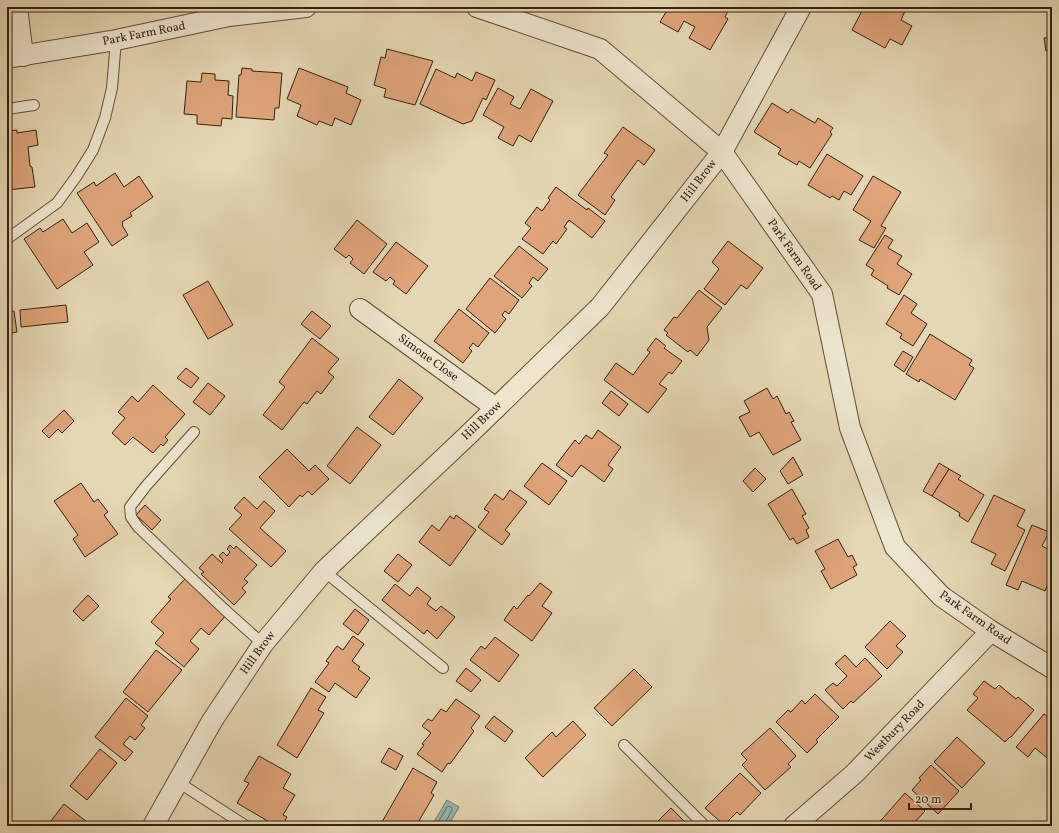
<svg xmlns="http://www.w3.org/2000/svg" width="1059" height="833" viewBox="0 0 1059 833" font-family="Vollkorn,serif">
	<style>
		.water { fill: #96b8b2; stroke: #707b71 }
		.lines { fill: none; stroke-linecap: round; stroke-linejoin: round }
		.shore { stroke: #666c61; stroke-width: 1 }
		.building { fill: #dfa47a; stroke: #372010 }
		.lane-casing { stroke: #624e39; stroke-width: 12 }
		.street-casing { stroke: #624e39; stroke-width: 22 }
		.lane { stroke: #ede5ce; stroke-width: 10 }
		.street { stroke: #ede5ce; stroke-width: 20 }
		.labels { text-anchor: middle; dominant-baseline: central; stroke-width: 3; stroke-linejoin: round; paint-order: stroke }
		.street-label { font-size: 12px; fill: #372010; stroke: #ede5ce }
	</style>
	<rect width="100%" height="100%" fill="#e4d7b3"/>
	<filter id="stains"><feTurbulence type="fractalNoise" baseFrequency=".005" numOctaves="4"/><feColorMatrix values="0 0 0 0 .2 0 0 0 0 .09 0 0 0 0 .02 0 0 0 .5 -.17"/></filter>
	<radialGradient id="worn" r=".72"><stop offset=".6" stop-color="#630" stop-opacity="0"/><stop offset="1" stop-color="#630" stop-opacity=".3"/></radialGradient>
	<!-- water -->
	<polygon class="water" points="447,800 459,807 448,826 434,826 432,825"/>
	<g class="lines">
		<!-- shore -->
		<polyline class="shore" points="436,826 447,807 449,806 452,808 452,810 445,823 445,826"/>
	</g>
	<!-- building -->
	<g class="building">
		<polygon points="669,7 720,7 728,11 725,17 728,19 710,50 689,38 695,27 684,21 678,32 660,22"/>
		<polygon points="864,7 898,7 905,11 901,20 912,26 902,45 890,39 885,48 852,30"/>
		<polygon points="1052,37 1052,50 1046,51 1044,38"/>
		<polygon points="387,49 433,61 415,105 384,97 386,89 374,85 381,57 385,58"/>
		<polygon points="242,68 252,69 252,71 282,73 279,108 275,108 274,120 236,117 239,75 241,75"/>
		<polygon points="299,68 348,87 346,93 361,100 351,125 335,118 332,126 319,121 317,125 297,116 301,105 287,99"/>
		<polygon points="436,69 455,78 457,73 472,81 476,72 495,80 486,100 483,98 472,121 463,124 420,104"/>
		<polygon points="202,73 215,74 215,80 229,81 228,95 233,96 232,119 222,118 221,126 197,124 197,115 184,114 187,81 201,82"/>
		<polygon points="498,88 514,97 510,104 520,109 531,89 553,101 531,142 519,135 513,146 498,138 504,127 483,115"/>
		<polygon points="772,103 788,113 791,109 815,123 818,118 833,128 830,132 832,134 810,168 799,161 797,165 778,154 781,149 754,132"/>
		<polygon points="623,127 655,150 644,165 638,160 611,197 615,200 605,215 578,195 608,155 604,153"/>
		<polygon points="17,130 17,133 36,130 38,145 28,147 30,166 32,167 35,187 7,190 7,131"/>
		<polygon points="827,154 863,176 851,195 844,191 839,200 832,196 830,198 808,185"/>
		<polygon points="115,173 124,187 139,176 153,197 130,213 132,216 122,222 123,224 122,225 128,235 112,246 77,193 94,182 96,186"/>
		<polygon points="873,176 901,192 881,226 886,228 874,248 859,240 871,221 853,210"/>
		<polygon points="556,187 587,210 588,208 605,221 592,238 569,220 564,227 567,229 556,244 553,241 543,254 522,239 531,228 525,223 537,207 542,211 550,200 548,198"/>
		<polygon points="63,219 72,233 87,223 99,242 84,252 93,265 57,289 24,239 40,228 43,232"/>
		<polygon points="357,220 387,244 364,274 350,263 353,259 349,255 346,258 334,249"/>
		<polygon points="885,235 893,240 888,248 902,256 897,264 912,274 899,295 887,288 888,286 871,275 874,270 866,265"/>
		<polygon points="728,241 763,268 747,289 741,285 725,305 704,289 719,269 712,262"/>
		<polygon points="396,242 428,266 406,294 393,284 395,281 390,277 386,281 373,272"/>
		<polygon points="519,246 548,269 538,281 533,277 529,283 532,286 522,298 494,276"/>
		<polygon points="490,278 519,300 509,314 505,311 502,315 506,319 495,333 466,309"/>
		<polygon points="208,281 233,325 208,339 183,295"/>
		<polygon points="699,290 722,308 707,327 709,340 697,356 690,350 688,352 666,335 668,333 664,330 674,317 677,318"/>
		<polygon points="904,295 917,304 911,313 927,324 913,346 900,338 902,334 886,324"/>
		<polygon points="66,305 68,322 21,327 20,310"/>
		<polygon points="459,309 489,333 478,347 473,343 469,348 472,351 463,363 434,341"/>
		<polygon points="14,311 17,332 7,334 7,312"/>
		<polygon points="312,311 331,326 320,339 301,324"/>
		<polygon points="930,334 972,360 969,365 974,368 955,400 920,379 919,382 906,374"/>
		<polygon points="312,338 339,359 328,372 334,377 321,394 317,391 307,404 304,402 282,430 263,415 285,387 279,382"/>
		<polygon points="656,338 666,346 664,348 682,361 672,374 669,372 659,384 667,389 648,413 604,380 616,363 633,375 650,352 647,350"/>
		<polygon points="903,351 913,357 904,372 894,365"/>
		<polygon points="186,368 199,378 191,388 177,378"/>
		<polygon points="399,379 423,398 393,435 369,417"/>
		<polygon points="208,383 225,396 210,415 193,402"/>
		<polygon points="153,385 185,414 165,437 168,440 163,446 161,444 153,453 133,437 125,445 112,433 125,418 118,412 132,396 138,402"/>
		<polygon points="767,388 773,399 777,396 786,414 789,412 794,421 791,422 801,440 773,455 759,432 750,437 739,417 750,412 744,401"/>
		<polygon points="611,391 628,404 619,416 602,403"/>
		<polygon points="64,410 74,421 62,433 58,429 49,438 42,431"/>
		<polygon points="357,427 381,445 350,484 327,466"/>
		<polygon points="598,430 621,447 608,465 613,469 604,482 581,465 572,477 556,465 575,440 579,444 586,435 592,439"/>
		<polygon points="287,449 309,471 315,465 329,479 312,495 308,491 302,497 300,495 289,507 259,477"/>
		<polygon points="793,457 803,475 788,484 780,471"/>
		<polygon points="542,463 567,481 549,505 524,486"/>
		<polygon points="939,463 949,469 932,496 923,491"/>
		<polygon points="755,468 766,479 753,492 743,481"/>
		<polygon points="949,469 961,476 958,479 984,495 968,522 959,516 960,513 932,496"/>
		<polygon points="81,483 94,502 98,499 108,512 104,515 118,534 85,557 73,539 78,535 54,501"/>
		<polygon points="792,489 806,514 802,516 809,528 806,530 809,537 797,544 793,538 790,540 768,504"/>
		<polygon points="510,490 527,502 505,530 510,534 502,545 478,527 489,512 484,509 495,494 503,500"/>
		<polygon points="994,495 1025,510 1017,526 1025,530 1005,571 991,564 996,554 971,542"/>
		<polygon points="244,497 257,509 264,501 275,511 260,528 286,551 271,567 229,529 242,515 234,508"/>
		<polygon points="145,505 161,520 152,530 136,515"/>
		<polygon points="456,515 476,530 450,566 419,542 432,525 439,531 450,516 454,519"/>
		<polygon points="1032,525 1049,532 1042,546 1052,551 1052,574 1045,591 1022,581 1018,590 1006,585"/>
		<polygon points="838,539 848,557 852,555 857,565 853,567 857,575 831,589 821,571 825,569 815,551"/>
		<polygon points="230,545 234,549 236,546 257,565 244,579 248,582 242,588 246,592 234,605 201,574 204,572 199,568 212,554 222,563 223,560 219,556 223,552 227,556 230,552 227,549"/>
		<polygon points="398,554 412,565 398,582 384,571"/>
		<polygon points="186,578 227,614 209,635 201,628 190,641 199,649 184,667 155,643 164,633 151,622 171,599 168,597"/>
		<polygon points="540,583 552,592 542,606 552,613 532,641 504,620 514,606 517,609 528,595 529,596"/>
		<polygon points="395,584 410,596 417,587 431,598 427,604 436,611 441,606 455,617 437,639 427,630 424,634 382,600"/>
		<polygon points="88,595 99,606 83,621 73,611"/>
		<polygon points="355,609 369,620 358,635 343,624"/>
		<polygon points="890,621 906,636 896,646 903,652 887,669 865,647"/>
		<polygon points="353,636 364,644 352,661 360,667 358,669 370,678 356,698 335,683 329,692 315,682 329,663 326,661 337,646 343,650"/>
		<polygon points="495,637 519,655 499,682 470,660 481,646 485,649"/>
		<polygon points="156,650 182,670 148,712 123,692"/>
		<polygon points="845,655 856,667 865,658 882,676 853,703 851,701 843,709 825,690 833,683 837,686 847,676 835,664"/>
		<polygon points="466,668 481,680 471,692 456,681"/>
		<polygon points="634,669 652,687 612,726 594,708"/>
		<polygon points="984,681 995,689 999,685 1016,699 1018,697 1034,710 1011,737 1010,737 1005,742 967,710 978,698 973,694"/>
		<polygon points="311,688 326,697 318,710 324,713 297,758 277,745"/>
		<polygon points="815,694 839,717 816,740 818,742 807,753 776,722 788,710 791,712 802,700 805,704"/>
		<polygon points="126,698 148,716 141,725 145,728 135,740 130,736 123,744 133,752 125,761 95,737"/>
		<polygon points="456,699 480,716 471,728 474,731 450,764 448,763 442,772 417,754 424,745 422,744 431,733 422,726 428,719 432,721 441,709 446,712"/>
		<polygon points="1044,714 1052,720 1052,762 1035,748 1028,757 1016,747"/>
		<polygon points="494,716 513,731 505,742 485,727"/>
		<polygon points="573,721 586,735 543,777 525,758 552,732 556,737"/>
		<polygon points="770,728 796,756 788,764 791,767 765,790 742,765 747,760 741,754"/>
		<polygon points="957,737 985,763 962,788 934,762"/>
		<polygon points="389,748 403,756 396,770 381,762"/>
		<polygon points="100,749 117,763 87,800 70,786"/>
		<polygon points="259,756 291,774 283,788 295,795 283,815 287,817 282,826 276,826 237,803 249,783 244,781"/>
		<polygon points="931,765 959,791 938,814 912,790 921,780 919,778"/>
		<polygon points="413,768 437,782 431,793 434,795 416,826 388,826 382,822"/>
		<polygon points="740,773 761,793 740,815 737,812 724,825 705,808"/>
		<polygon points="905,793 925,811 914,823 917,826 876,826"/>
		<polygon points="64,804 87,822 83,826 47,826"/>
		<polygon points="671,808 689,826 653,826"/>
	</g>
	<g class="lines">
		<!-- lane casing -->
		<g class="lane-casing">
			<g id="lane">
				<polyline points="7,109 34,105"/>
				<polyline points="7,239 57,203 76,177 93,150 105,118 112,88 116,40"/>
				<polyline points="194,432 146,486 130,507 131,517 138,527 224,609 263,644"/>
				<polyline points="324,571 443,668"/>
				<polyline points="624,745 705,826"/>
				<polyline points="178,782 246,826"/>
			</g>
		</g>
		<!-- street casing -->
		<g class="street-casing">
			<g id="street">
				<polyline points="17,7 23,56"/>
				<polyline points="477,7 600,49 722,152 822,294 850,428 895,547 941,596 991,631 1052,668"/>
				<polyline points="7,58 116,40 229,16 306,7"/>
				<polyline points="360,309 496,408"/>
				<polyline points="153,826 212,721 263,644 324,571 465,438 600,307 722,152 801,7"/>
				<polyline points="794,826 855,773 991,631"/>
			</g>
		</g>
		<!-- lane -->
		<use href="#lane" class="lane"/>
		<!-- street -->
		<use href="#street" class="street"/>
	</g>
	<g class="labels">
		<!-- street labels -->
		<g class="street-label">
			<text transform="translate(144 34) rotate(-11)">Park Farm Road</text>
			<text transform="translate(699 181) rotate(-52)">Hill Brow</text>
			<text transform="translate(794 255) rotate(55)">Park Farm Road</text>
			<text transform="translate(428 358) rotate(36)">Simone Close</text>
			<text transform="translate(482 421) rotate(-44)">Hill Brow</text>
			<text transform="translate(975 618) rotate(35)">Park Farm Road</text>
			<text transform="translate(258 653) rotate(-54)">Hill Brow</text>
			<text transform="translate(895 731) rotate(-46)">Westbury Road</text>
		</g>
	</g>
	<!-- margin -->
	<rect width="1059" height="833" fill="none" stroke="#e4d7b3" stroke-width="24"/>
	<rect x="8" y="8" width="1043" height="817" fill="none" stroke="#372010" stroke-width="2"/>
	<rect x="12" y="12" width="1035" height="809" fill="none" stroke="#372010"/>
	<!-- scale -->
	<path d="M909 803v6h62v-6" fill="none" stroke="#372010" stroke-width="2"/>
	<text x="915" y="803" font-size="12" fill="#372010" stroke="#ede5ce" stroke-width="3" paint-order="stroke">20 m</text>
	<rect width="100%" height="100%" filter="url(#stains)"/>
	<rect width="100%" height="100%" fill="url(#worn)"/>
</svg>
